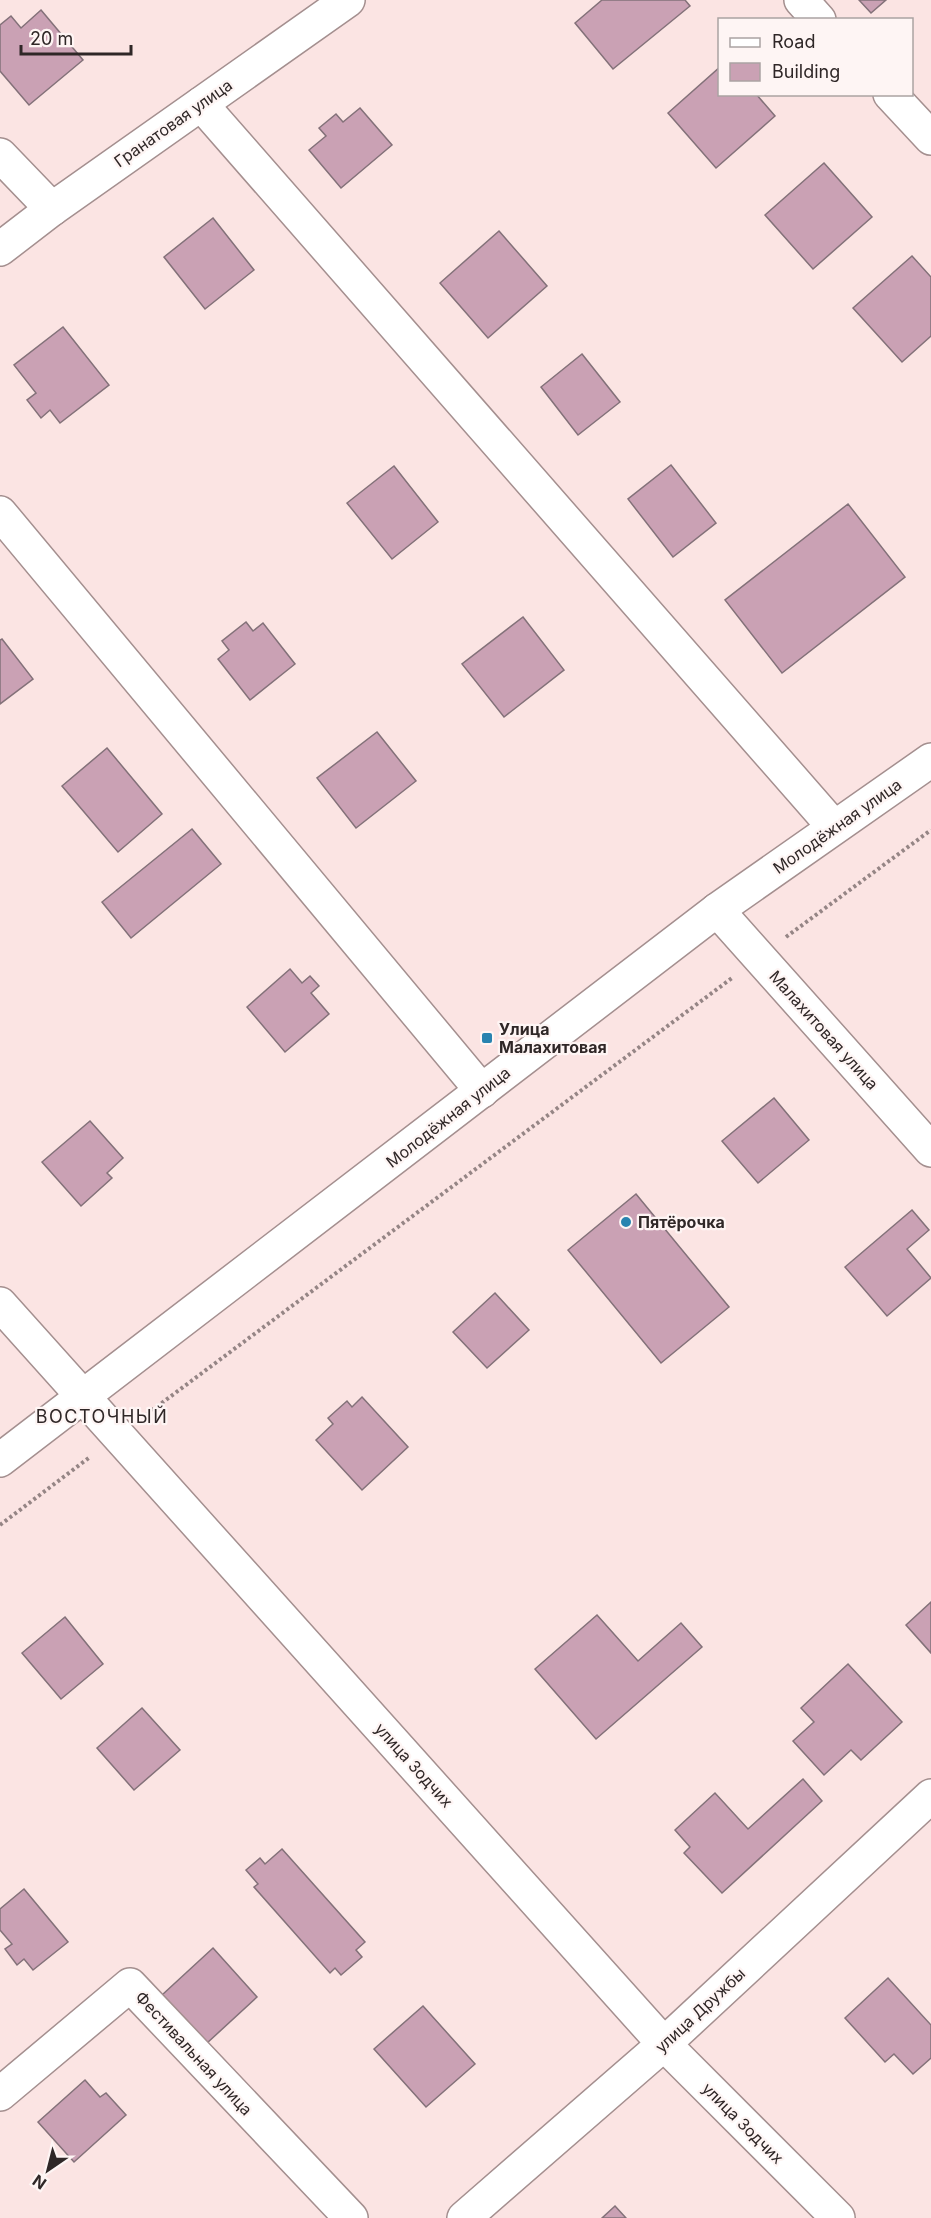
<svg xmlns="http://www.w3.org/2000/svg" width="931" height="2218" viewBox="0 0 931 2218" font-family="Inter,sans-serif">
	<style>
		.building { fill: #caa1b4; stroke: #837179; stroke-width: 1.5 }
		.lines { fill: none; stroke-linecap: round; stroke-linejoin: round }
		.minor-casing { stroke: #a48f8f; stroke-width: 36 }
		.tertiary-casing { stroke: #a48f8f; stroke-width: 36 }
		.path { stroke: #958585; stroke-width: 4; stroke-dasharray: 3 3; stroke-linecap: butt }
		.minor { stroke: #fff; stroke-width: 33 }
		.tertiary { stroke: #fff; stroke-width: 33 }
		.poi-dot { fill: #2883b0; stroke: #fef5f4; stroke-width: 2 }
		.labels { text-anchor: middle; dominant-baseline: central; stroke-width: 4.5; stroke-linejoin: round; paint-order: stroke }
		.street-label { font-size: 16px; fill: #2f2727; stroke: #fef5f4 }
		.poi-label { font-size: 16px; font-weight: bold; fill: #2f2727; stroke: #fef5f4; text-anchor: start }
		.neighbourhood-label { font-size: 18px; letter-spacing: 1.5px; fill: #2f2727; stroke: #fef5f4 }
	</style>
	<rect width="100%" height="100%" fill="#fbe4e3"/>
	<!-- building -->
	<g class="building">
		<polygon points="602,0 685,0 690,6 613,69 575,23"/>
		<polygon points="859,0 886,0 871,13"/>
		<polygon points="41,10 83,60 29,105 0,71 0,25 11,16 21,28"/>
		<polygon points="720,67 720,94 756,94 775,116 716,168 668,113"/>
		<polygon points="360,108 392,145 341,188 309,150 326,136 319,128 336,114 343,122"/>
		<polygon points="824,163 872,217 813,269 765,215"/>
		<polygon points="213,218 254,270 205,309 164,257"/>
		<polygon points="499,231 547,286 488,338 440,283"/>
		<polygon points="912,256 931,277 931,336 902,362 853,308"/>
		<polygon points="63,327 109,385 60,423 50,410 41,418 27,400 36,393 14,365"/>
		<polygon points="582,354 620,402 578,435 541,387"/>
		<polygon points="671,465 716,523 673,557 628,499"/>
		<polygon points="394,466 438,522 392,559 347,503"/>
		<polygon points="848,504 905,577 782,673 725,600"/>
		<polygon points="523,617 564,670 504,717 462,664"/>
		<polygon points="246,622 253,631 263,623 295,664 250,700 218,659 229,650 222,641"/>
		<polygon points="2,639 33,679 0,704 0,640"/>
		<polygon points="377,732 416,781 356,828 317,778"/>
		<polygon points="107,748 162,814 118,852 62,786"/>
		<polygon points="192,829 221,864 131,938 102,902"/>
		<polygon points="290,969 302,983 310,976 319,986 311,993 329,1014 285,1052 247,1007"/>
		<polygon points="774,1098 809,1140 758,1183 722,1141"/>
		<polygon points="90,1121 123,1158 107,1173 112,1178 81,1206 42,1162"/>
		<polygon points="636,1194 729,1307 661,1363 568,1250"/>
		<polygon points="912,1210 929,1230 907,1249 931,1278 887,1316 845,1267"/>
		<polygon points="495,1293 529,1330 487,1368 453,1332"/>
		<polygon points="362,1397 408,1447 362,1490 316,1440 333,1424 328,1418 347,1401 352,1407"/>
		<polygon points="931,1602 931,1653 906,1625"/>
		<polygon points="597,1615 638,1661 681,1623 702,1647 596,1739 535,1669"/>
		<polygon points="65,1617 103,1664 61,1699 22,1653"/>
		<polygon points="848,1664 902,1722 861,1760 851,1750 824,1775 793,1741 814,1722 801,1708"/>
		<polygon points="142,1708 180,1750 134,1790 97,1748"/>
		<polygon points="803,1779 822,1801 722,1893 684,1853 690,1847 675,1830 715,1793 748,1829"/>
		<polygon points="282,1849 365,1942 356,1950 362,1957 341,1975 335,1968 330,1973 254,1887 258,1884 246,1870 260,1858 265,1864"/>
		<polygon points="24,1889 68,1942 33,1970 24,1959 17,1965 5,1949 12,1944 0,1930 0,1909"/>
		<polygon points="213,1948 257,1997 206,2044 162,1995"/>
		<polygon points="888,1978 931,2025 931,2058 913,2074 894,2054 885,2062 845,2018"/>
		<polygon points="423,2006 475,2064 426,2107 374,2049"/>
		<polygon points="85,2080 100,2097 106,2093 126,2115 74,2162 38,2122"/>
		<polygon points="615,2206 626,2218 602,2218"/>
	</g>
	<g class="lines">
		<!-- minor casing -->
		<g class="minor-casing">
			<g id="minor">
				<polyline points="801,0 819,20"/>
				<polyline points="890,94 931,138"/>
				<polyline points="201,104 834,827"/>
				<polyline points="0,155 52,209"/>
				<polyline points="0,249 52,209 348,0"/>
				<polyline points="0,513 482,1091"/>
				<polyline points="717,910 931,1150"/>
				<polyline points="0,2094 130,1985 351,2218"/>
				<polyline points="464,2218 664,2044 931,1796"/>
			</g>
		</g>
		<!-- tertiary casing -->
		<g class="tertiary-casing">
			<g id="tertiary">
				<polyline points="0,1304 664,2044 838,2218"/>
				<polyline points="0,1460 717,910 931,760"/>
			</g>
		</g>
		<!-- path -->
		<g class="path">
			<polyline points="786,937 931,830"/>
			<polyline points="147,1414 732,978"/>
			<polyline points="0,1525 90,1457"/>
		</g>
		<!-- minor -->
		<use href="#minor" class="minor"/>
		<!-- tertiary -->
		<use href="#tertiary" class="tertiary"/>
	</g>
	<!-- markers -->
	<g class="poi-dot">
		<rect x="481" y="1032" width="12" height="12" rx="3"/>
		<circle cx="626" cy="1222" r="6"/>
	</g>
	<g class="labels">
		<!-- street labels -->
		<g class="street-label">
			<text transform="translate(173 123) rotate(-35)">Гранатовая улица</text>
			<text transform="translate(837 826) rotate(-35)">Молодёжная улица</text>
			<text transform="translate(824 1030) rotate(48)">Малахитовая улица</text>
			<text transform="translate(448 1117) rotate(-38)">Молодёжная улица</text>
			<text transform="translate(414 1765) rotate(48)">улица Зодчих</text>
			<text transform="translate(700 2010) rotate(-43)">улица Дружбы</text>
			<text transform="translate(194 2053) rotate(47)">Фестивальная улица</text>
			<text transform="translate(743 2123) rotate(45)">улица Зодчих</text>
		</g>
		<!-- poi labels -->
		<g class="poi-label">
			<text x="499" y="1029">Улица<tspan x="499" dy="18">Малахитовая</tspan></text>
			<text x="638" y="1222">Пятёрочка</text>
		</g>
		<!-- neighbourhood labels -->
		<g class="neighbourhood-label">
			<text x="102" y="1416">ВОСТОЧНЫЙ</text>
		</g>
	</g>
	<!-- legend -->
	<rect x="718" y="18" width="195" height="78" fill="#fef5f4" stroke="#aba3a2" stroke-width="1.5"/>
	<rect x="730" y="38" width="30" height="9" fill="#ffffff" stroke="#aba3a2" stroke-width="1.5"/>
	<text x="772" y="48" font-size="18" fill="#2f2727">Road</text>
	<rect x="730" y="63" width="30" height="18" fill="#caa1b4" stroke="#aba3a2" stroke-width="1.5"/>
	<text x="772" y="78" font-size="18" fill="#2f2727">Building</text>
	<!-- north arrow -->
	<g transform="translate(48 2170) rotate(215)" stroke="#fef5f4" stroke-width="4.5" paint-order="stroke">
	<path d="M0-4.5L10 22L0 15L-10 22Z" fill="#2f2727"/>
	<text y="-9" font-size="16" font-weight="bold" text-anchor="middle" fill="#2f2727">N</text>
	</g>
	<!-- scale -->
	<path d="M21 45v9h110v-9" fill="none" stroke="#2f2727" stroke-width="3"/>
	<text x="30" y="45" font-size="18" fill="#2f2727" stroke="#fef5f4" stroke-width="4.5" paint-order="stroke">20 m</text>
</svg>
